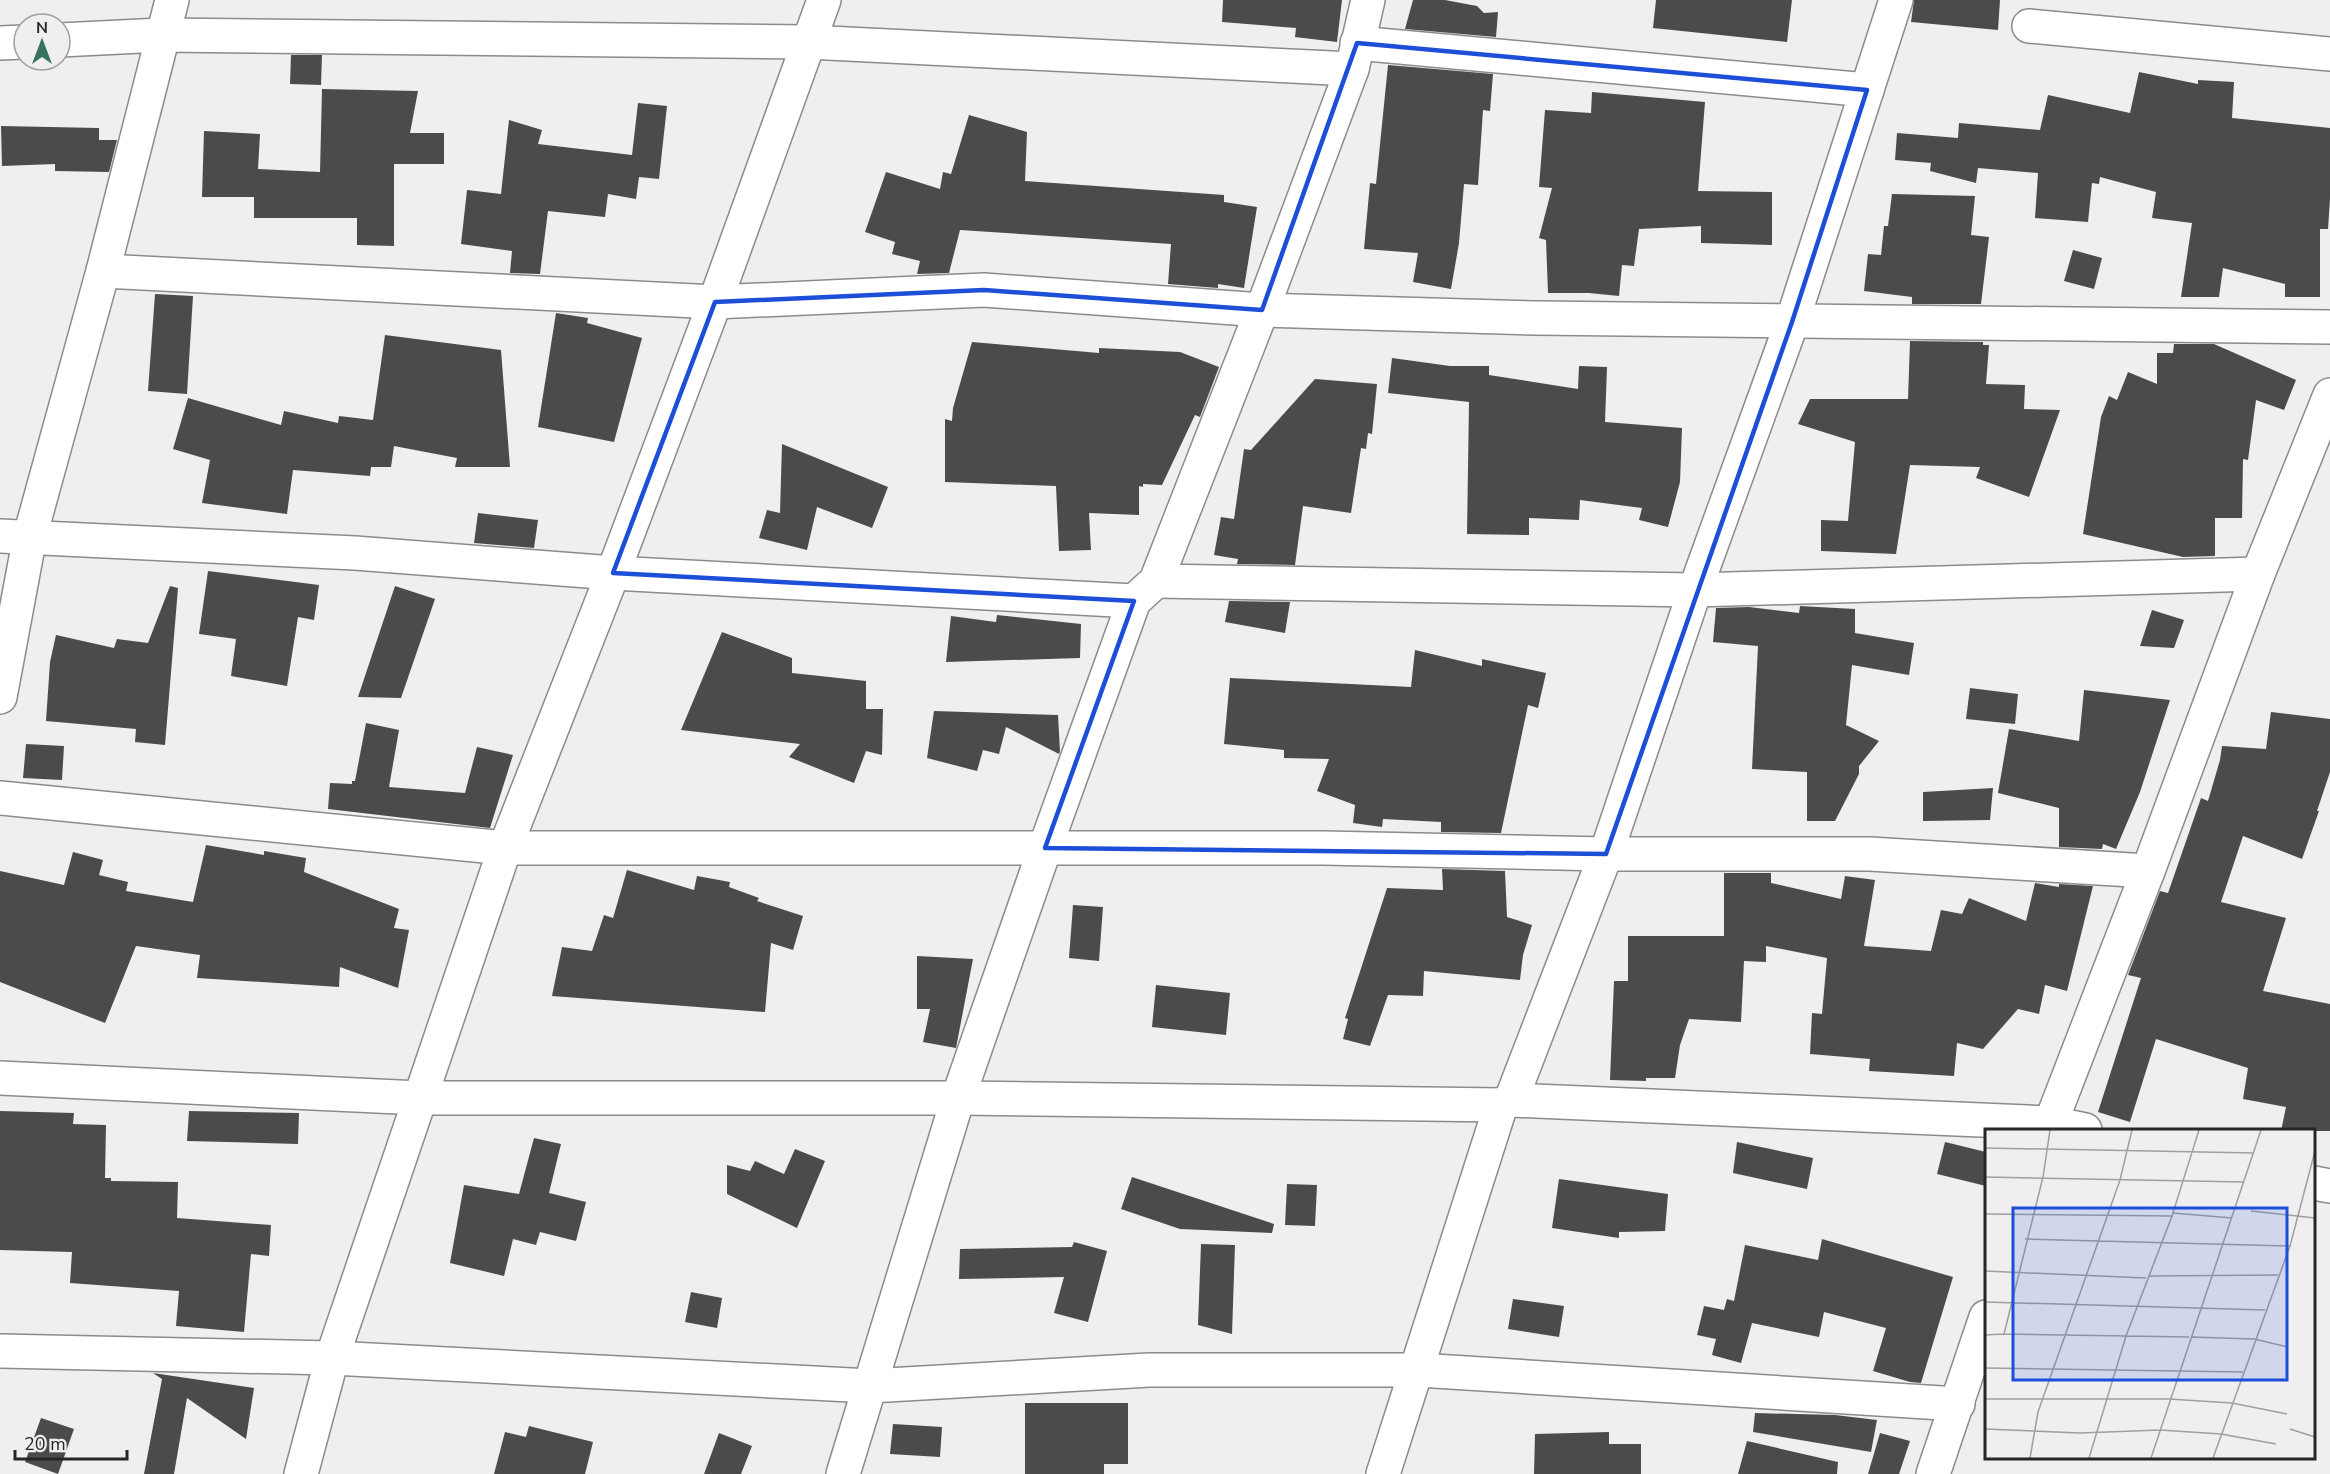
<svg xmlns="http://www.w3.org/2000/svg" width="2330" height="1474" viewBox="0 0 2330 1474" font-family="'Nunito Sans',sans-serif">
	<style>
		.building { fill: #4b4b4e }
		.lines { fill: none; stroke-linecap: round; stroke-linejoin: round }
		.minor-casing { stroke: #8c8a8c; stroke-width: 36 }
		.minor { stroke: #fff; stroke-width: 33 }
		.marked { fill: none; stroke: #1d4ed8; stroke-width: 4.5; stroke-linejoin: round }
		.inset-road { fill: none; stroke: #a09ea0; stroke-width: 1.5 }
		.view { fill: #1d4ed8; fill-opacity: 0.15; stroke: #1d4ed8; stroke-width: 3 }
		.inset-edge { fill: none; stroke: #272627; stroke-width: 3 }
	</style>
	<rect width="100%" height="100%" fill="#f0eef0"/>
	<!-- building -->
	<g class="building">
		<polygon points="1223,0 1342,0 1337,42 1295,37 1296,28 1222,22"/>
		<polygon points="1413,0 1445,0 1477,6 1484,13 1498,12 1496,37 1405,29"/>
		<polygon points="1656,0 1792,0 1787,42 1653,28"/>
		<polygon points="1914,0 2000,0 1998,30 1911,22"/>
		<polygon points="291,55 322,55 321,85 290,84"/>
		<polygon points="1388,65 1493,74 1490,111 1483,110 1478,185 1464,184 1459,243 1451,289 1413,282 1418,253 1364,249 1370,183 1376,184"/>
		<polygon points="2139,72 2198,84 2198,80 2234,82 2232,118 2330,128 2330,199 2328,229 2320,229 2320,297 2285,297 2285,284 2223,268 2219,297 2181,297 2192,223 2152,218 2156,192 2100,177 2099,184 2092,183 2088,222 2035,218 2038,173 1978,168 1976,183 1930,171 1931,163 1895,160 1897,133 1958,138 1959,123 2040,130 2048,95 2130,113"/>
		<polygon points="322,89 418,91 410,133 444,133 444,164 394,164 394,246 357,245 357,218 254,218 254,197 202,197 204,131 260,134 258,169 320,172"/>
		<polygon points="1592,92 1705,102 1698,191 1772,192 1772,245 1701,243 1701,226 1639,229 1634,266 1622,265 1619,296 1589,293 1548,293 1546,240 1539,238 1552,188 1539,187 1545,110 1591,113"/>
		<polygon points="638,103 667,106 659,179 639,177 636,199 608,194 605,217 548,211 540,274 510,273 512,251 461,244 467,190 501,194 509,120 542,130 538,144 632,155"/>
		<polygon points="969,115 1027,132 1025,181 1224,195 1224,202 1257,207 1244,288 1218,284 1218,288 1168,284 1171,244 960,230 949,273 917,274 920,261 892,254 895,242 865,232 886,172 940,189 943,172 951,174"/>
		<polygon points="1,126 99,128 99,140 117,140 109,172 55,171 55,164 2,166"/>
		<polygon points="1892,194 1975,196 1971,235 1989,237 1981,304 1912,304 1912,297 1864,291 1868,254 1881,255 1884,226 1888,226"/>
		<polygon points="2073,250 2102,258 2094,289 2064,281"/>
		<polygon points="155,294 193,296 187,394 148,391"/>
		<polygon points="556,313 588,318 587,323 642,338 614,442 538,427"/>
		<polygon points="385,335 501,350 510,467 455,467 457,458 394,446 391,467 371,467 370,476 293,470 287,514 202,503 210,460 173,449 188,398 281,425 284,411 338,423 339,416 373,420"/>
		<polygon points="1910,341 1983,342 1983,345 1989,345 1986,384 2025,385 2024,409 2060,410 2029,497 1976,478 1980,467 1910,465 1896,554 1821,551 1821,520 1848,521 1855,442 1798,424 1810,399 1908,399"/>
		<polygon points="972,342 1099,353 1099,348 1180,352 1219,367 1200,417 1195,415 1162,485 1143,484 1143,487 1139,486 1139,515 1089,513 1091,550 1059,551 1056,486 945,482 945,419 952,421 953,408"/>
		<polygon points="2174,344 2214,344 2296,380 2284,410 2256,400 2248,460 2243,459 2242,518 2215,518 2215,556 2183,557 2083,534 2101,417 2109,396 2117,400 2128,372 2157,384 2157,353 2173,353"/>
		<polygon points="1392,358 1450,366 1489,366 1489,375 1578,389 1579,366 1607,367 1605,422 1682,428 1680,482 1668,527 1639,520 1642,508 1580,500 1579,520 1529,518 1529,535 1467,534 1469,402 1388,393"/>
		<polygon points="1315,379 1377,384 1372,434 1368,433 1366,449 1361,448 1351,513 1303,506 1295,565 1237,564 1238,559 1214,555 1221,517 1234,519 1244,449 1251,450"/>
		<polygon points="782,444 888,487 872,528 817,507 807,550 759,538 767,510 780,513"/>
		<polygon points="478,513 538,520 534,548 474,543"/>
		<polygon points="208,571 319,585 314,620 298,617 287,686 231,676 236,639 199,634"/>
		<polygon points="170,586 178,588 165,745 135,742 136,729 46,721 50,662 56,635 114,648 117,639 148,643"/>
		<polygon points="395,586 435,599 401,698 358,697"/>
		<polygon points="1229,601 1290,602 1285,633 1225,622"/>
		<polygon points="1800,606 1855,609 1855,633 1914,643 1909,675 1852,665 1846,725 1879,741 1859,766 1859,774 1835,821 1807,821 1807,772 1752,769 1758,646 1713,642 1716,608 1749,607 1799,613"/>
		<polygon points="2152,610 2184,620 2174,648 2140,646"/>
		<polygon points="997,615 1081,624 1080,658 946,662 951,616 996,622"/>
		<polygon points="722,632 792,658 792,673 866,681 866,709 883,709 882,755 866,751 854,783 789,757 800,744 681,730"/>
		<polygon points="1415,650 1482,666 1482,659 1546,673 1538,708 1528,705 1501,833 1441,832 1441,822 1383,819 1382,827 1353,823 1355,805 1317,791 1329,759 1284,758 1284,750 1224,744 1230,678 1411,687"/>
		<polygon points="1970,688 2018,694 2015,724 1966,719"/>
		<polygon points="2084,690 2170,700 2140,792 2116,849 2103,844 2102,849 2059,847 2059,808 1998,793 2009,729 2079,741"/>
		<polygon points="934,711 1058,715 1060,751 1059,754 1006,727 999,754 983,750 977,771 927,758"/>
		<polygon points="2271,712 2330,719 2330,772 2317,811 2319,811 2302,859 2243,836 2221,902 2286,918 2263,991 2330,1004 2330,1131 2281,1131 2286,1107 2243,1099 2248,1068 2156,1039 2130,1122 2098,1112 2141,978 2128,975 2160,891 2168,893 2201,798 2208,801 2220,760 2222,746 2266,749"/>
		<polygon points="366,723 399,730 389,787 465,793 477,747 513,755 490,828 328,809 330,783 352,784 352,781 355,781"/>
		<polygon points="26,744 64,746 62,780 23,778"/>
		<polygon points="1993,788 1990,820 1923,821 1923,792"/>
		<polygon points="206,845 264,855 264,851 306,858 304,872 399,909 394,928 409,930 398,988 340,967 339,987 197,978 200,955 136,946 105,1023 0,982 0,871 64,885 73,852 103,860 99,875 128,882 126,891 193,902"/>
		<polygon points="1442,869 1505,871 1507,917 1532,925 1523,955 1520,980 1424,971 1423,996 1388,995 1370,1046 1343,1039 1348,1019 1345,1018 1387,888 1443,890"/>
		<polygon points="627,870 694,890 697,876 730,882 729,887 759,898 757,901 803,916 793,950 771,943 765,1012 552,996 562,947 592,951 604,915 613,918"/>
		<polygon points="1724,873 1771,873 1771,883 1841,899 1845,876 1875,880 1864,946 1931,951 1941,910 1962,914 1969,898 2026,921 2035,883 2059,887 2059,884 2093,886 2067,991 2045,985 2039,1014 2018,1009 1983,1049 1957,1043 1954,1076 1869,1071 1870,1059 1810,1054 1812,1013 1822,1014 1827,958 1766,946 1766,962 1744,961 1741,1022 1689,1019 1680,1045 1675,1078 1646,1078 1646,1081 1610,1080 1614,981 1628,981 1628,936 1724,936"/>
		<polygon points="1073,905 1103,907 1099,961 1069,958"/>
		<polygon points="917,956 973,959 956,1048 923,1042 930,1009 917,1009"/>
		<polygon points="1156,985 1230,993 1226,1035 1152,1027"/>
		<polygon points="0,1111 74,1113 73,1124 106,1125 105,1178 111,1178 111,1181 178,1182 177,1218 271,1225 269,1256 251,1254 244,1332 176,1326 179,1291 70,1283 72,1252 0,1250"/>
		<polygon points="189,1111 299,1113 298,1144 187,1141"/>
		<polygon points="534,1138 561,1144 549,1193 586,1202 576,1241 540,1232 536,1245 513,1239 504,1276 450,1263 464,1185 519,1194"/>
		<polygon points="1737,1142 1813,1158 1807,1189 1733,1173"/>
		<polygon points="1945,1142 1986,1152 1986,1186 1937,1174"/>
		<polygon points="795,1149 825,1161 797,1228 727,1194 727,1165 750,1171 755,1161 784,1174"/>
		<polygon points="1132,1177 1274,1224 1272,1233 1180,1229 1121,1209"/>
		<polygon points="1559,1179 1668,1194 1665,1231 1619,1232 1619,1238 1552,1228"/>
		<polygon points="1287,1184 1317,1185 1315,1226 1285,1225"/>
		<polygon points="1822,1239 1953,1277 1921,1383 1910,1382 1873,1371 1886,1328 1824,1312 1819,1337 1752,1323 1741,1363 1712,1355 1716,1339 1697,1335 1704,1306 1724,1310 1727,1299 1734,1301 1745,1245 1818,1260"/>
		<polygon points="1074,1242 1107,1251 1088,1322 1054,1313 1064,1277 959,1279 960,1249 1072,1247"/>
		<polygon points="1201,1244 1235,1245 1232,1334 1198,1325"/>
		<polygon points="691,1292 722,1298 717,1328 685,1322"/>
		<polygon points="1513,1299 1564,1306 1559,1337 1508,1329"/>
		<polygon points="153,1373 254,1388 246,1439 187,1398 174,1474 144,1474 162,1379"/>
		<polygon points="1025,1403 1128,1403 1128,1464 1104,1464 1104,1474 1025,1474"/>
		<polygon points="1755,1413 1835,1415 1877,1420 1871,1452 1753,1432"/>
		<polygon points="41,1418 74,1429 58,1474 25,1462"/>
		<polygon points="893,1424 942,1427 940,1457 890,1454"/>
		<polygon points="529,1426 593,1442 585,1474 494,1474 505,1432 526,1437"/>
		<polygon points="1609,1432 1609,1444 1641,1444 1641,1474 1534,1474 1535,1434"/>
		<polygon points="719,1433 752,1446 741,1474 704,1474"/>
		<polygon points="1880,1433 1910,1441 1899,1474 1868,1474"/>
		<polygon points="1747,1441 1838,1462 1837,1474 1738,1474"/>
	</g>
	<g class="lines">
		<!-- minor casing -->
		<g class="minor-casing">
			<g id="minor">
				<polyline points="2029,26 2330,54"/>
				<polyline points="60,40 161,35 808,42 1352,69"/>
				<polyline points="0,43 24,42"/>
				<polyline points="1357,43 1867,90"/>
				<polyline points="103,271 715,302 984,290 1262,310 1536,318 2330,327"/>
				<polyline points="0,536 355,553 613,573 1134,601"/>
				<polyline points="1156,581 1695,590 2258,574"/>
				<polyline points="0,697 30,536 103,271 172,0"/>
				<polyline points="0,798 505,848 1323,848 1606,854 1870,854 2148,871"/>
				<polyline points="0,1078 419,1098 958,1098 1501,1105"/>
				<polyline points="1511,1100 2051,1123 2085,1130"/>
				<polyline points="2048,1130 2148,871 2258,574 2330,395"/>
				<polyline points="2314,1183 2330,1186"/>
				<polyline points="0,1351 332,1358 870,1386 1149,1370 1418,1370 1958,1404"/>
				<polyline points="301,1474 332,1358 505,848 613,573 715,302 824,0"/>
				<polyline points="843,1474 958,1098 1045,848 1134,601 1156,581 1262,310 1352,69 1368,0"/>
				<polyline points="1383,1474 1501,1105 1511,1100 1606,854 1695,590 1792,322 1896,0"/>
				<polyline points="1933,1474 1986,1317"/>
			</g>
		</g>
		<!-- minor -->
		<use href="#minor" class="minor"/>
	</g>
	<!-- marked area -->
	<path class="marked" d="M1357,43L1867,90L1792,322L1606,854L1045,848L1134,601L613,573L715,302L984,290L1262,310Z"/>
	<!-- overview -->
	<g transform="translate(1985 1129)">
		<rect width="330" height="330" fill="#f0eef0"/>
		<path class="inset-road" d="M65,1L58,48L19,205L204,208M0,19L269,24M0,48L259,53M266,82L330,89M188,84L247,89M0,85L187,87M40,110L305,117M0,142L161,149M164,147L293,146M0,173L280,181M0,206L19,205M206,208L269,210L303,218M0,239L258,243M0,270H184L247,274L302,285M0,300L95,304L175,301L236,305L291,315M305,300L330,308M45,329L53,283L135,51L147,1M104,329L141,207L187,87L214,1M166,329L276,1M228,329L305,117L330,22"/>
		<path class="view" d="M28,79H302V251H28Z"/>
		<rect width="330" height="330" class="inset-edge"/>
	</g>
	<!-- north arrow -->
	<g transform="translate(42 42)"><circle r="28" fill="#f0eef0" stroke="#a09ea0" stroke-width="1.5"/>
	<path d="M0-4.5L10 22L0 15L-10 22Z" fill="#367461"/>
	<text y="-9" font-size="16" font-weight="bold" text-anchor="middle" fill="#272627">N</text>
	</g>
	<!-- scale -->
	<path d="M15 1450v9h112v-9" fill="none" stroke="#272627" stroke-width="3"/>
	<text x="24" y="1450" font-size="18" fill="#272627" stroke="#f0eef0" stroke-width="4.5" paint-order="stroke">20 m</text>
</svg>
